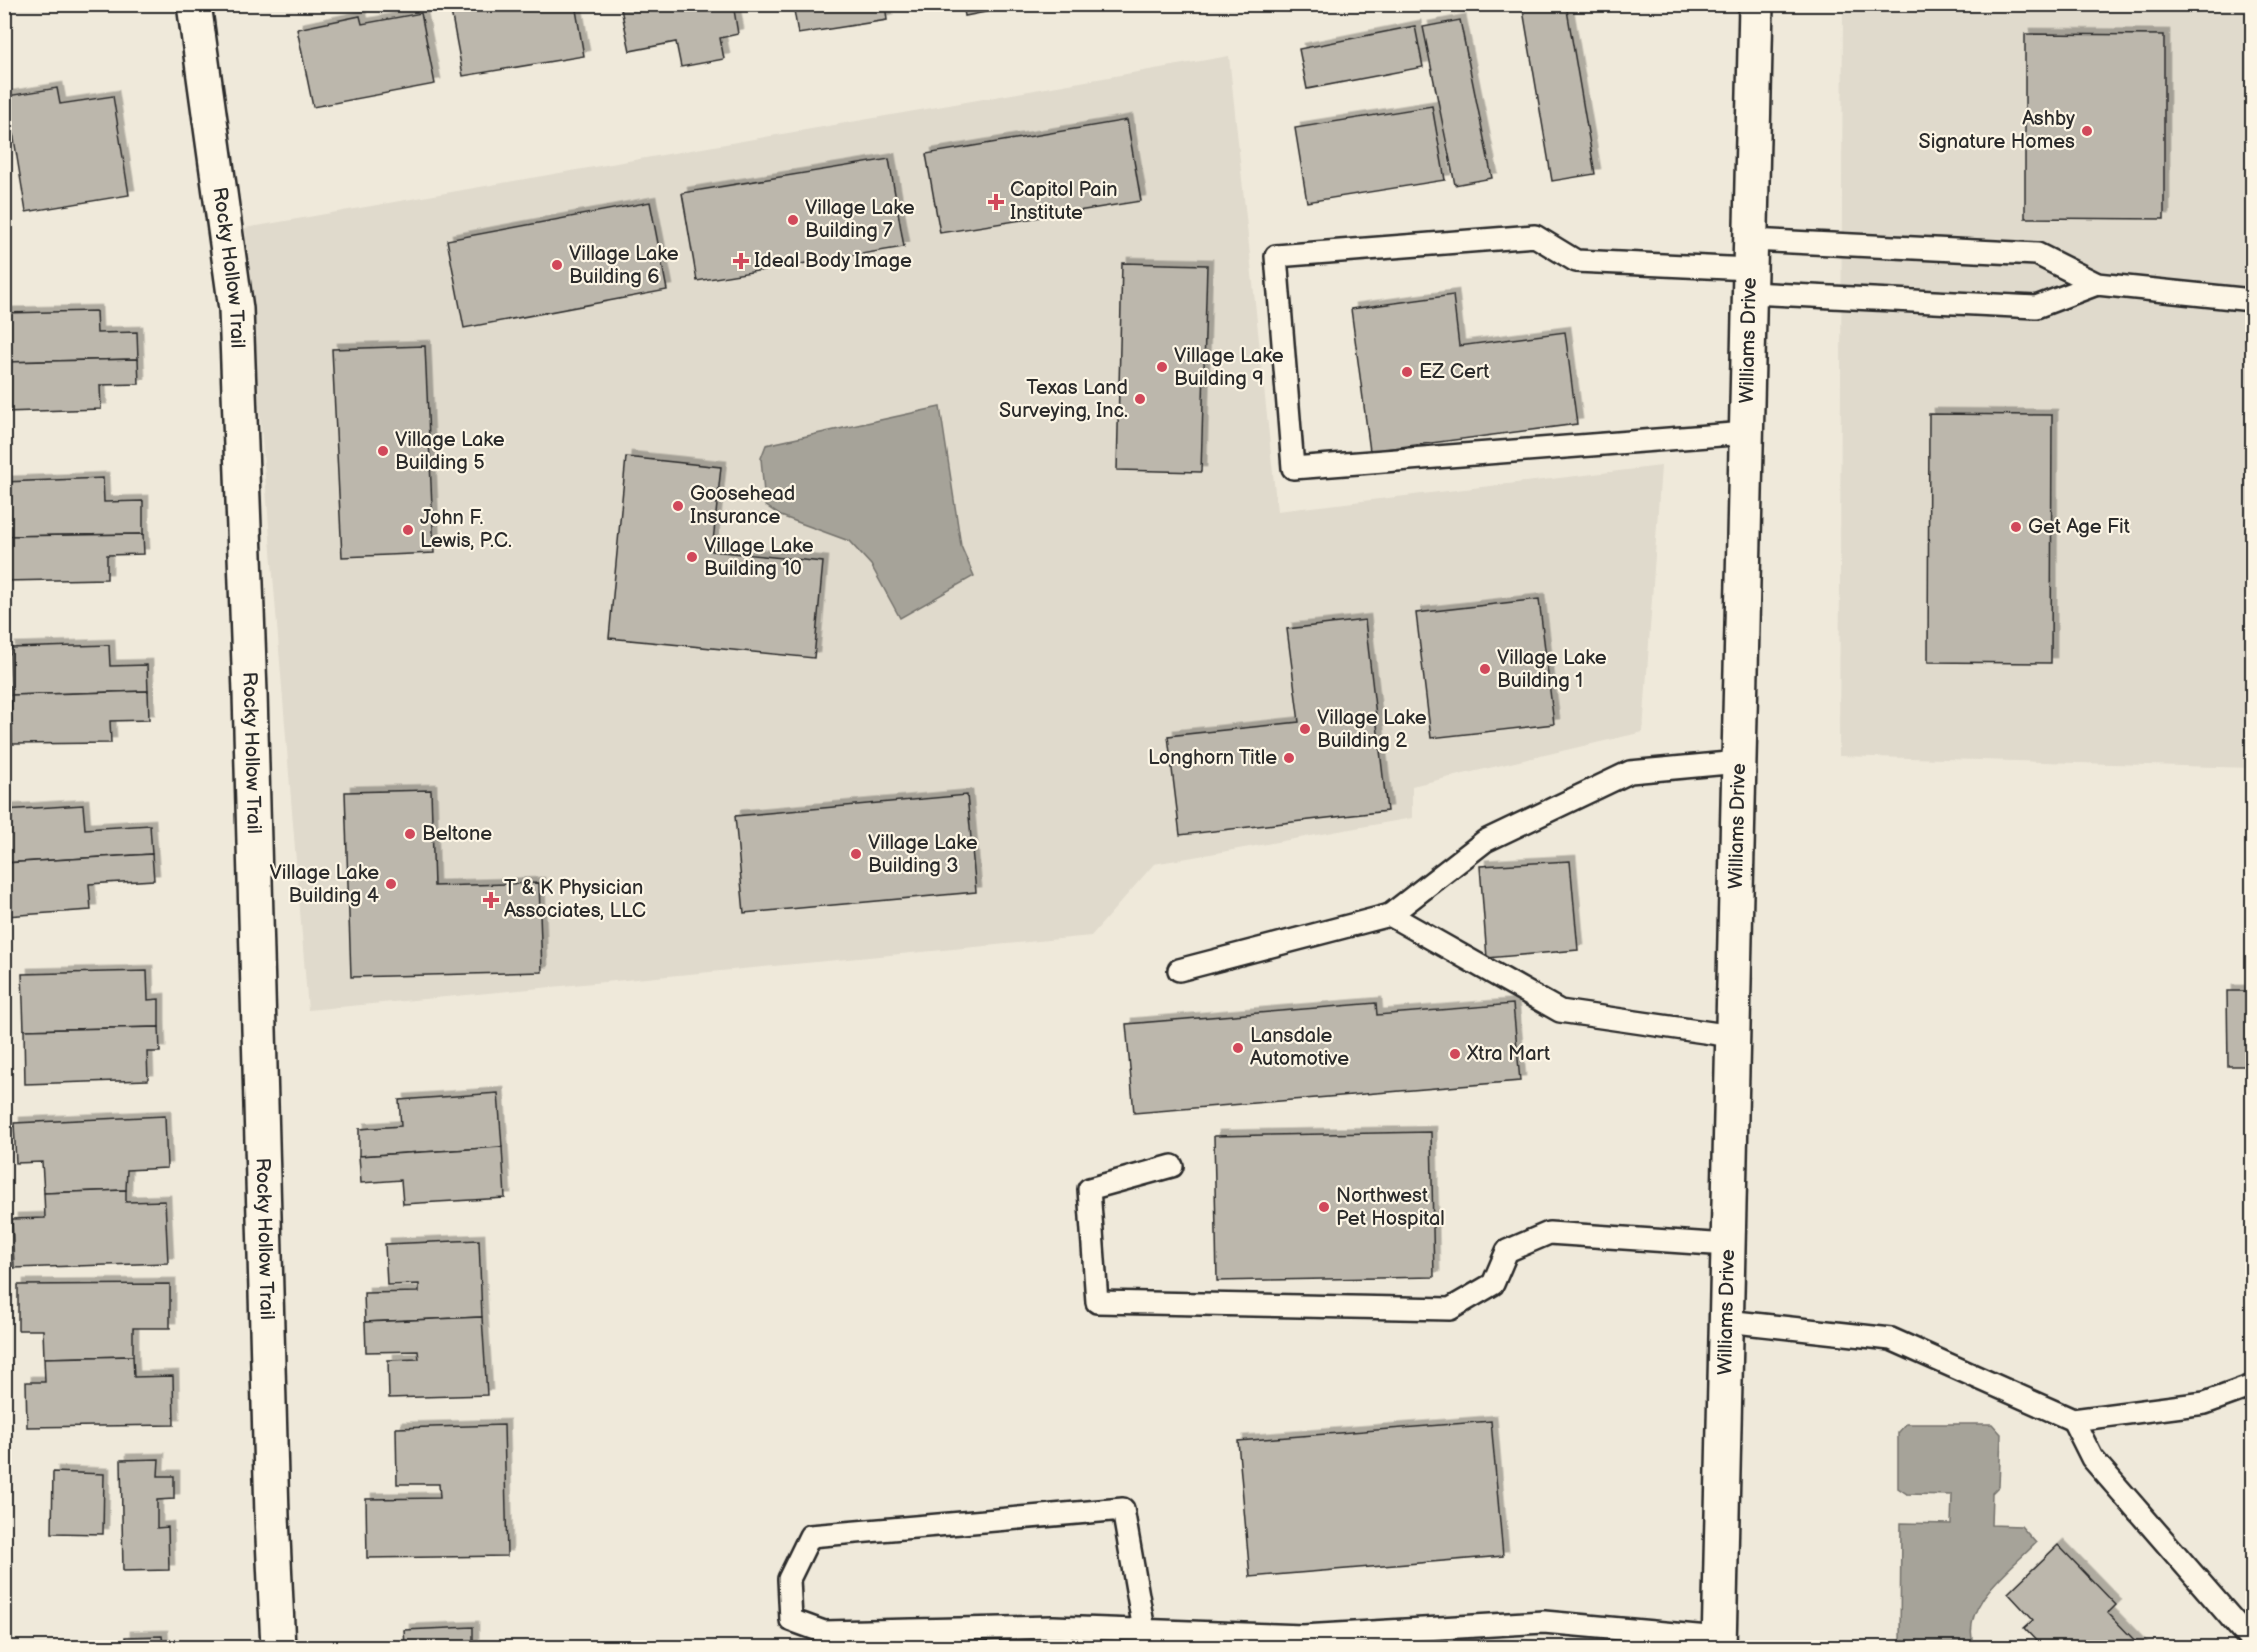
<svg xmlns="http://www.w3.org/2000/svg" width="2257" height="1652" viewBox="0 0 2257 1652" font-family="'Balsamiq Sans',sans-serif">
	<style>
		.built { fill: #e0dacc }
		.water { fill: #a6a399; stroke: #75736d; stroke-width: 1.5 }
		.building { fill: #bcb7ac; stroke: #2b2b2b; stroke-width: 1.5; filter: url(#shadow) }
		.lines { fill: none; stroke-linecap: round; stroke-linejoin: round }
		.service-casing { stroke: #2b2b2b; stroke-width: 26 }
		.minor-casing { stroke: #2b2b2b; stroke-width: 38 }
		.secondary-casing { stroke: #2b2b2b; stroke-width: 38 }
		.service { stroke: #fcf5e5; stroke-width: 21 }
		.minor { stroke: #fcf5e5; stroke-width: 33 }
		.secondary { stroke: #fcf5e5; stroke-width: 33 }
		.poi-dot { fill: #d1495b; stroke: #fcf5e5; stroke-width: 2 }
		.labels { text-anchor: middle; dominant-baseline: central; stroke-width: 4.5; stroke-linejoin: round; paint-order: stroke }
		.poi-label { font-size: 20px; fill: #2b2b2b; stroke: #fcf5e5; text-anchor: start }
		.street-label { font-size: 20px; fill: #2b2b2b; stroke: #fcf5e5 }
	</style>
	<defs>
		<filter id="shadow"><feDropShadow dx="5.5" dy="-5.5" stdDeviation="0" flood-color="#0004"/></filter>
	</defs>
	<rect width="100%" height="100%" fill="#efe9da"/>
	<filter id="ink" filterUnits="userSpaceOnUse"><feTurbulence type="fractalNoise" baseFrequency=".0167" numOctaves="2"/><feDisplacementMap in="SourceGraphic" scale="12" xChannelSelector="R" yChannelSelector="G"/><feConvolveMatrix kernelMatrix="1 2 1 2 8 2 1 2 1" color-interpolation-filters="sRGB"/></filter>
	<g filter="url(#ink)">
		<!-- built -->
		<g class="built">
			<polygon points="1843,5 2252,5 2252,768 1839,756"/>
			<polygon points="1229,56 1277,511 1661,466 1643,732 1412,786 1412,818 1154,864 1091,936 308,1010 245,228"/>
		</g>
		<!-- water -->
		<g class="water">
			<polygon points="940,407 961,546 974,576 900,618 871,565 849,541 781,516 765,505 761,458 766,445"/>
			<path d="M1906,1424H1992L2001,1434L1999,1486L1992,1493L1991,1525L2021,1526L2036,1543C2010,1570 1959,1605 1974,1647H1900L1901,1523L1951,1524L1952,1495L1907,1494L1898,1488V1433Z"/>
		</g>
		<!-- building -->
		<g class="building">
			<polygon points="490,4 575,4 584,56 463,76 451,11"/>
			<polygon points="620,4 733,4 738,34 720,38 724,59 681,67 676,42 630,51"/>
			<polygon points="793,4 885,4 887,20 798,34"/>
			<polygon points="963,4 1026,4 965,16"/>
			<polygon points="1522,4 1566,4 1595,174 1552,181"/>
			<polygon points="421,13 435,84 313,107 297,29 360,16 362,24"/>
			<polygon points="1460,20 1492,178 1455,185 1423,27"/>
			<polygon points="1415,26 1423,67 1307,89 1299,49"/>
			<polygon points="2025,34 2164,35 2164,219 2025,218"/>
			<polygon points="57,88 60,104 113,96 129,195 26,212 7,96"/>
			<polygon points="1432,106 1445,180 1307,202 1295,128"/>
			<polygon points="1127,120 1141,201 940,233 926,154"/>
			<polygon points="889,159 904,247 697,281 682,193"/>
			<polygon points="650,202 667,290 464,328 447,240"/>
			<polygon points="1122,263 1207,265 1201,472 1117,470"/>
			<polygon points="1453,295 1459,346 1565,332 1577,424 1370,451 1351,309"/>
			<polygon points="96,311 97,333 137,332 138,359 4,362 4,313"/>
			<polygon points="425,346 434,553 342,557 332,349"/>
			<polygon points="138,359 139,384 100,385 101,409 4,412 4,362"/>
			<polygon points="1929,414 2052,415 2051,663 1928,662"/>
			<polygon points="626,457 721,467 712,551 823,562 814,658 609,638"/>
			<polygon points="103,478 104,502 143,501 143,534 4,536 4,482"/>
			<polygon points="143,534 144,554 107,555 107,579 4,581 4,536"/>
			<polygon points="1539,599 1554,724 1431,738 1416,613"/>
			<polygon points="1365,620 1387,811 1180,835 1168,736 1299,722 1287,629"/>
			<polygon points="109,645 110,666 147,665 148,691 11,695 10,648"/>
			<polygon points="148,691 149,720 110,721 111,743 12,744 11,695"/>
			<polygon points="431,790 434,886 539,883 542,972 351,977 345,792"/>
			<polygon points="967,795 976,892 744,913 735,816"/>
			<polygon points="83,805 85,829 150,825 152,854 4,863 4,810"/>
			<polygon points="152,854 154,880 89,884 91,910 6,916 4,863"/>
			<polygon points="1570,861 1578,950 1487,958 1480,866"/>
			<polygon points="147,971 148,1000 159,999 159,1027 24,1030 22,974"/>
			<polygon points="2227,991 2252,991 2252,1066 2228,1066"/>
			<polygon points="1376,1003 1377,1015 1513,1004 1520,1081 1134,1113 1126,1024"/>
			<polygon points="159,1027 160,1052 147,1052 148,1080 25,1084 24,1030"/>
			<polygon points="498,1093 502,1147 359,1156 359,1129 401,1126 399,1100"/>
			<polygon points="165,1116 167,1168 127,1170 126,1190 44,1193 42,1162 16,1163 14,1123"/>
			<polygon points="1431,1132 1434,1277 1217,1281 1214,1136"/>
			<polygon points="502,1147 505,1198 403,1204 401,1180 361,1183 359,1156"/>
			<polygon points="126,1190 126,1202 165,1201 168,1263 14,1268 12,1219 45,1218 44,1193"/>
			<polygon points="479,1240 482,1317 365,1322 364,1293 419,1292 419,1284 387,1285 385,1244"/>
			<polygon points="170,1284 170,1328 133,1328 133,1356 44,1358 43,1330 18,1330 18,1285"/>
			<polygon points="482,1317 487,1395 389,1398 388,1360 419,1359 418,1351 366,1352 365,1322"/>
			<polygon points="133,1356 134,1377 173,1376 174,1425 27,1427 26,1382 45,1382 44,1358"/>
			<polygon points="1491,1421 1503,1556 1250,1577 1238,1441"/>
			<polygon points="504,1425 507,1556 367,1558 366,1499 440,1498 439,1484 397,1484 396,1428"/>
			<polygon points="159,1459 158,1476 174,1476 174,1499 157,1500 157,1528 168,1527 169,1570 123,1571 121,1460"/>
			<polygon points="53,1472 104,1474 103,1534 52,1533"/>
			<polygon points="2058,1545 2116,1605 2108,1613 2142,1648 2043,1648 2024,1628 2033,1620 2008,1593"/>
			<polygon points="473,1627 473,1648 403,1648 405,1647 404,1630"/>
			<polygon points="162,1636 163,1648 125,1648 125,1637"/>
		</g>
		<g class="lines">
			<!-- service casing -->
			<g class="service-casing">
				<g id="service">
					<polyline points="1751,240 2037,254 2097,284 2252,300"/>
					<polyline points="1749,293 2036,307 2097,284"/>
					<polyline points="1746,433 1293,468 1276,256 1535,236 1576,261 1750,269"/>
					<polyline points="1390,915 1485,841 1630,772 1739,762"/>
					<polyline points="1179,970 1390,915 1560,1011 1732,1036"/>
					<polyline points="1172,1166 1089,1189 1097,1302 1450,1309 1493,1284 1507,1251 1549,1233 1728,1245"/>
					<polyline points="1726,1321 1891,1339 2073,1420 2205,1403 2252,1386"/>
					<polyline points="2073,1420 2092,1458 2252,1642"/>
					<polyline points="1144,1630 1123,1509 810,1536 789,1579 791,1620 824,1632 1053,1627 1303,1636 1544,1622 1719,1638"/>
				</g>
			</g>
			<!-- minor casing -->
			<g class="minor-casing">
				<g id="minor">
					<path id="s1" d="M194,4L236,309L250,693L272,1516L278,1648"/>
				</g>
			</g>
			<!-- secondary casing -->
			<g class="secondary-casing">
				<g id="secondary">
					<path id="s2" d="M1719,1648L1756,4"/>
				</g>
			</g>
			<!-- service -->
			<use href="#service" class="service"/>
			<!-- minor -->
			<use href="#minor" class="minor"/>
			<!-- secondary -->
			<use href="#secondary" class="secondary"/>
		</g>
	</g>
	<!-- markers -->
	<g class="poi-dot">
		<circle cx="2087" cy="131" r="6"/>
		<path d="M993 193h6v6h6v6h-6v6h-6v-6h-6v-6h6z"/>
		<circle cx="793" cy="220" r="6"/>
		<path d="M738 252h6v6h6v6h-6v6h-6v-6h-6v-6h6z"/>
		<circle cx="557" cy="265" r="6"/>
		<circle cx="1162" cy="367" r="6"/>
		<circle cx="1407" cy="372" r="6"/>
		<circle cx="1140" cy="399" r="6"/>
		<circle cx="383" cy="451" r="6"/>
		<circle cx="678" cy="506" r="6"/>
		<circle cx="2016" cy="527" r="6"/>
		<circle cx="408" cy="530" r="6"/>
		<circle cx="692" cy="557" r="6"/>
		<circle cx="1485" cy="669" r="6"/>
		<circle cx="1305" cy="729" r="6"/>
		<circle cx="1289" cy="758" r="6"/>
		<circle cx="410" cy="834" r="6"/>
		<circle cx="856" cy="854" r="6"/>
		<circle cx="391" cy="884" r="6"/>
		<path d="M488 891h6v6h6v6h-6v6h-6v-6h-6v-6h6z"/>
		<circle cx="1238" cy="1048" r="6"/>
		<circle cx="1455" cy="1054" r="6"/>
		<circle cx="1324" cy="1207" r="6"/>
	</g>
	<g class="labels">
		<!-- poi labels -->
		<g class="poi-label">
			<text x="2075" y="119" text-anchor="end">Ashby<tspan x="2075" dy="23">Signature Homes</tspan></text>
			<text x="1010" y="190">Capitol Pain<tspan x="1010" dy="23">Institute</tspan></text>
			<text x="805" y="208">Village Lake<tspan x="805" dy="23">Building 7</tspan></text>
			<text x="569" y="254">Village Lake<tspan x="569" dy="23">Building 6</tspan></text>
			<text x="754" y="261">Ideal Body Image</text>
			<text x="1174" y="356">Village Lake<tspan x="1174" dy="23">Building 9</tspan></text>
			<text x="1419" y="372">EZ Cert</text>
			<text x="1128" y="388" text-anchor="end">Texas Land<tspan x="1128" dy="23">Surveying, Inc.</tspan></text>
			<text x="395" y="440">Village Lake<tspan x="395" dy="23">Building 5</tspan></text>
			<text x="690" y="494">Goosehead<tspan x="690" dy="23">Insurance</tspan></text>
			<text x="420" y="518">John F.<tspan x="420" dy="23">Lewis, P.C.</tspan></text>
			<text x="2028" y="527">Get Age Fit</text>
			<text x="704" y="546">Village Lake<tspan x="704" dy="23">Building 10</tspan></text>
			<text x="1497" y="658">Village Lake<tspan x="1497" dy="23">Building 1</tspan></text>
			<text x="1317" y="718">Village Lake<tspan x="1317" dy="23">Building 2</tspan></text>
			<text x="1277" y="758" text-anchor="end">Longhorn Title</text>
			<text x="422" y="834">Beltone</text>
			<text x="868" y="843">Village Lake<tspan x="868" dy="23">Building 3</tspan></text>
			<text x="379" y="873" text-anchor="end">Village Lake<tspan x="379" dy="23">Building 4</tspan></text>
			<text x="504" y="888">T &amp; K Physician<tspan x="504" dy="23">Associates, LLC</tspan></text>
			<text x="1250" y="1036">Lansdale<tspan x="1250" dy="23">Automotive</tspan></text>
			<text x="1467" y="1054">Xtra Mart</text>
			<text x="1336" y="1196">Northwest<tspan x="1336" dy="23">Pet Hospital</tspan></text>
		</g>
		<!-- street labels -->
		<g class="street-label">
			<text stroke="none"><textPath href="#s1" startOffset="266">Rocky Hollow Trail</textPath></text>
			<text stroke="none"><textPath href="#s2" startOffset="1308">Williams Drive</textPath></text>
			<text stroke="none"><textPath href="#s1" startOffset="752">Rocky Hollow Trail</textPath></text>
			<text stroke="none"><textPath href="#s2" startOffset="822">Williams Drive</textPath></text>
			<text stroke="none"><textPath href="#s1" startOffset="1238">Rocky Hollow Trail</textPath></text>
			<text stroke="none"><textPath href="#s2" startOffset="336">Williams Drive</textPath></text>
		</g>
	</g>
	<!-- margin -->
	<rect width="2257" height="1652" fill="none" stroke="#fcf5e5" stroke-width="24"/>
	<rect x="12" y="12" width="2233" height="1628" fill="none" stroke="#2b2b2b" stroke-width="2" filter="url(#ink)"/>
</svg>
